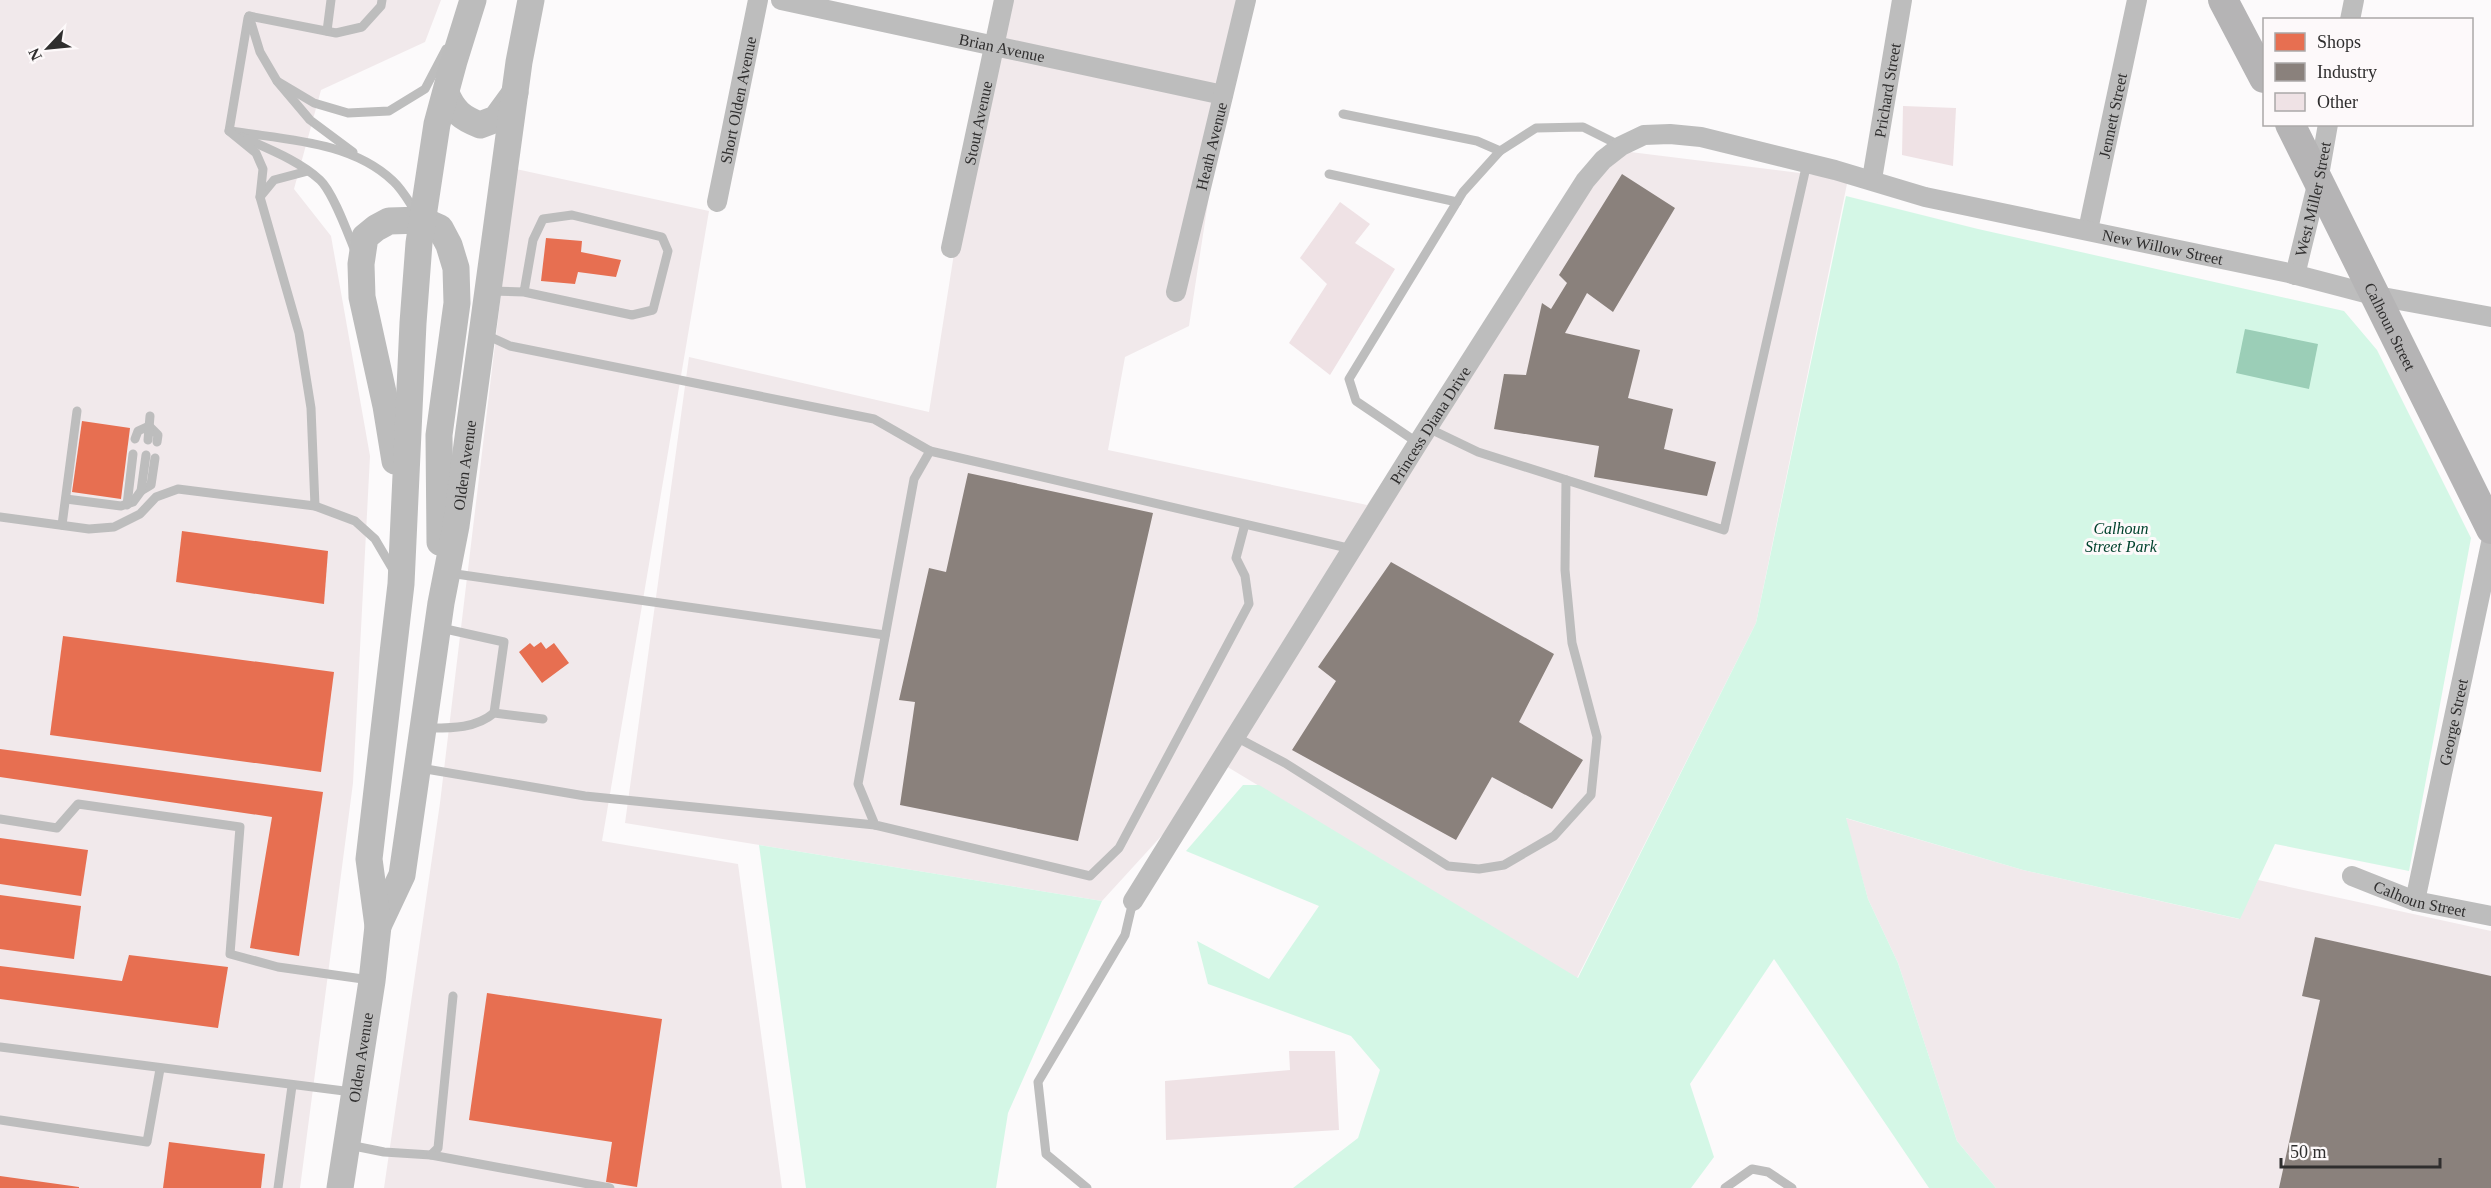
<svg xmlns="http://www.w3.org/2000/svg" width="2491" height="1188" viewBox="0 0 2491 1188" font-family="Georgia,serif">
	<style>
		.built { fill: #f1e9eb }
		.green { fill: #d4f7e6 }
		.water { fill: #9bceb7 }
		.shops { fill: #e76f51 }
		.industry { fill: #8a817c }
		.building { fill: #efe2e5 }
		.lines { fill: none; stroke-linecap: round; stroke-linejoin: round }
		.lane { stroke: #bdbdbd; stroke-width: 9 }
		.street { stroke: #bdbdbd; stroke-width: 20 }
		.secondary { stroke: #bcbcbc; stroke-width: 27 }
		.primary { stroke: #b5b4b5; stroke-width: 30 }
		.labels { text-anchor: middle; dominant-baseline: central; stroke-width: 6; stroke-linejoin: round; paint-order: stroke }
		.street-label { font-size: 16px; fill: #2f2e2e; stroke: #fdf9fa }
		.park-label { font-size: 16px; font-style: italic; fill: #01422d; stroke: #fdf9fa }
	</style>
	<rect width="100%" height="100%" fill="#fcfafb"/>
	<!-- built -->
	<g class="built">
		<polygon points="0,0 441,0 425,42 321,90 294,189 331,236 370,456 353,783 300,1188 0,1188"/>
		<polygon points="994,0 1239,0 1189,326 1125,357 1108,450 1367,505 1606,149 1848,179 1756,623 1577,978 1216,760 1187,808 1102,901 625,823 689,357 929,412"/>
		<polygon points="516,169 709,211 602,841 738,864 782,1188 384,1188 440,803"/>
		<polygon points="1845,818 2023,870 2239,919 2258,880 2491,931 2491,1188 1996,1188 1957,1141 1898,963 1868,899"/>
	</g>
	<!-- green -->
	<g class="green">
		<polygon points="1846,196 1978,229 2344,311 2377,350 2471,538 2409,871 2275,844 2240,919 2023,870 1846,818 1868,899 1898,963 1957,1141 1996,1188 1929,1188 1774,959 1690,1084 1714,1157 1691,1188 1293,1188 1358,1138 1380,1070 1351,1036 1208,984 1197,941 1269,979 1319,906 1186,851 1243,785 1259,785 1578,978 1756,623"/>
		<polygon points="759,845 1102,901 1008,1113 996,1188 806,1188"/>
	</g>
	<!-- water -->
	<polygon class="water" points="2245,329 2318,344 2309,389 2236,373"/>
	<!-- shops -->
	<g class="shops">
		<polygon points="546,238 582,241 581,252 621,260 616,277 578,272 575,284 541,281"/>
		<polygon points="82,421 130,428 121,499 72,492"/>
		<polygon points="182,531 328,551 324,604 176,582"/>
		<polygon points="63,636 334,672 321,772 50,735"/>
		<polygon points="541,642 546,649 554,643 569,663 542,683 519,652 530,643 534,647"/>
		<polygon points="0,749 323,792 299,956 250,948 272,817 0,777"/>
		<polygon points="0,838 88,850 81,896 0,884"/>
		<polygon points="0,895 81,906 74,959 0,949"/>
		<polygon points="129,955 228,967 218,1028 0,999 0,966 122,981"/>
		<polygon points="487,993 662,1019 637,1187 606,1182 612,1142 469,1120"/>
		<polygon points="169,1142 265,1154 261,1188 163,1188"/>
		<polygon points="0,1176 79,1187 79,1188 0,1188"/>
	</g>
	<!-- industry -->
	<g class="industry">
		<polygon points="1622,174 1675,208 1613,312 1587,293 1565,333 1640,350 1628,398 1673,409 1664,449 1716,462 1707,496 1594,477 1599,446 1494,429 1504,374 1526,375 1542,303 1551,309 1567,283 1559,275"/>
		<polygon points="968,473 1153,513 1078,841 900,805 915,702 899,700 929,568 946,572"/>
		<polygon points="1391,562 1554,654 1519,722 1583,760 1552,809 1492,777 1456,840 1292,750 1336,681 1318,667"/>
		<polygon points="2315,937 2491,976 2491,1188 2279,1188 2320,1000 2302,996"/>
	</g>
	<!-- building -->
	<g class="building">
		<polygon points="1903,106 1956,108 1953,166 1902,155"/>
		<polygon points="1340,202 1370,224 1355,243 1395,269 1330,375 1289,343 1327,284 1300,258"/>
		<polygon points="1289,1051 1335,1051 1339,1130 1166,1140 1165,1081 1290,1070"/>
	</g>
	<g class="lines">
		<!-- lane -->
		<g class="lane">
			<polyline points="249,16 260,52 277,81 310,120 353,152"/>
			<polyline points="249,16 336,33 362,27 381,6 382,0"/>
			<polyline points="327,31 331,0"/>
			<polyline points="277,81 314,103 348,113 389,111 425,89 446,49"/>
			<polyline points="1343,114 1477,141 1500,151"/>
			<polyline points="229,131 248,18"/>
			<path d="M231,131C286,140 351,141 393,181C403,190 410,204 418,215"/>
			<path d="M242,137C268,149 298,160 320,180C333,192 348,234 355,251"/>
			<polyline points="1329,174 1457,202"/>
			<polyline points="260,197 274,180 308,171"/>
			<polyline points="490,291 524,292 632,315 653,310 668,251 662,237 572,215 543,219 533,240 524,292"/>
			<polyline points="484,334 510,346 874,419 930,451"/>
			<polyline points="149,426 158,435 157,442"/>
			<polyline points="1428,428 1478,452 1724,530 1807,163"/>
			<polyline points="135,439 138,431 149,426"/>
			<polyline points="148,440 150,416"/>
			<polyline points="1418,443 1356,401 1349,379 1463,192 1500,151 1536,128 1583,127 1621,146"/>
			<polyline points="141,491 151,485 155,458"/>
			<polyline points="66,499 121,506 133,502 141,491 146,455"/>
			<polyline points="127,505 133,454"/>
			<polyline points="315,506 355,521 375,539 395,573"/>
			<polyline points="0,517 89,529 114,527 140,514 156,497 178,489 315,506 311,408 299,333 260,197 263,169 256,153 229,131"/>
			<polyline points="1245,524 1236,558 1245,576 1249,604 1119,848 1090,876 875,825 858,784 914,479 930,451 1352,549"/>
			<polyline points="62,525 77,411"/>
			<polyline points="449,573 885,635"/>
			<polyline points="441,628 504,642 494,713"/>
			<path d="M426,728C450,728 475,729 494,713L543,719"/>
			<polyline points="1236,737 1285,763 1448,866 1479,869 1504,865 1554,836 1591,795 1597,737 1572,643 1565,570 1566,480"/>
			<polyline points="420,768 585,796 875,825"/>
			<polyline points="0,819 57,828 78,804 240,827 230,954 278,967 370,980"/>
			<polyline points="0,1047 352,1092"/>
			<polyline points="0,1120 147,1142 160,1069"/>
			<polyline points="349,1145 384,1152 431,1155 438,1148 453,996"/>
			<polyline points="431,1155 610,1188"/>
			<polyline points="278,1188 292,1086"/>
			<polyline points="1087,1188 1046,1154 1038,1082 1125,935 1133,901"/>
			<polyline points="1725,1188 1752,1169 1768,1172 1792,1188"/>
		</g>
		<!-- street -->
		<g class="street">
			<path id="s1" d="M781,0L1223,95"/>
			<polyline points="2350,20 2354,0"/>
			<path id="s2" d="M1872,179L1902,0"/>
			<path id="s3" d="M717,202L758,0"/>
			<path id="s4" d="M2088,230L2137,0"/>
			<path id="s5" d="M951,248L1004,0"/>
			<path id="s6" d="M2295,275L2318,181L2328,124"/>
			<path id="s7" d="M1176,292L1246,0"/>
			<path id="s8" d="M2352,876L2415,901L2491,916"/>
			<path id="s9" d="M1133,901L1418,443L1585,181L1603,160L1621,146L1644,135L1670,134L1701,137L1835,170L1925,197L2289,273L2377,296L2491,317"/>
			<path id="s10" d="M2415,901L2491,543"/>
		</g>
		<!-- secondary -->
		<g class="secondary">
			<path d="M446,93C453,111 462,118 480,125L496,119L515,93"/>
			<polyline points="395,461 386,406 362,297 361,264 365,237 376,228 389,221 422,220 440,228 449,245 456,268 457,303 439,435 440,542"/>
			<path id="s11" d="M378,926L402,875L441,603L456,526L519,62L531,0"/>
			<path id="s12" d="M340,1188L372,981L378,926L369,859L401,584L413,323L419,243L437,124L454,61L473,0"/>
		</g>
		<!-- primary -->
		<g class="primary">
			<polyline points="2223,0 2264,78"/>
			<path id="s13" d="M2290,124L2491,529"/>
		</g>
	</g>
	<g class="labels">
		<!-- street labels -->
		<g class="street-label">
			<text stroke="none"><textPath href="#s1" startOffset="226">Brian Avenue</textPath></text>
			<text stroke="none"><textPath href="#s2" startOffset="90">Prichard Street</textPath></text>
			<text stroke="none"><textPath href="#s3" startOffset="104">Short Olden Avenue</textPath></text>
			<text stroke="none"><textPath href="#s4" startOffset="117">Jennett Street</textPath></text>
			<text stroke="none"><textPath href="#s5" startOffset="128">Stout Avenue</textPath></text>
			<text stroke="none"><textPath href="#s7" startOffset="150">Heath Avenue</textPath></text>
			<text stroke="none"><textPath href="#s6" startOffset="78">West Miller Street</textPath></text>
			<text stroke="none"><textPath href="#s9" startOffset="1458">New Willow Street</textPath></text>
			<text stroke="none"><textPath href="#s13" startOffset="226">Calhoun Street</textPath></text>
			<text stroke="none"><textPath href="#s9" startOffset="561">Princess Diana Drive</textPath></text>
			<text stroke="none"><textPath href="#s11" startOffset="471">Olden Avenue</textPath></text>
			<text stroke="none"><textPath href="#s10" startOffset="183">George Street</textPath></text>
			<text stroke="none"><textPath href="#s8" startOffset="72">Calhoun Street</textPath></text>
			<text stroke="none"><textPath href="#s12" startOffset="132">Olden Avenue</textPath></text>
		</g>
		<!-- park labels -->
		<g class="park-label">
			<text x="2121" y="528">Calhoun<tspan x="2121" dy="18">Street Park</tspan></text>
		</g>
	</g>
	<!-- legend -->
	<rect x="2263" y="18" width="210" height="108" fill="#fdf9fa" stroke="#aba8a8" stroke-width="1.5"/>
	<rect x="2275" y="33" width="30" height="18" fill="#e76f51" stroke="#aba8a8" stroke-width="1.5"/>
	<text x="2317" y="48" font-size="18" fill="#2f2e2e">Shops</text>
	<rect x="2275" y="63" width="30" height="18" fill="#8a817c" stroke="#aba8a8" stroke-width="1.5"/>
	<text x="2317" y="78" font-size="18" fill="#2f2e2e">Industry</text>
	<rect x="2275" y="93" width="30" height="18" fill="#efe2e5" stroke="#aba8a8" stroke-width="1.5"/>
	<text x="2317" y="108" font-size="18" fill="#2f2e2e">Other</text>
	<!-- north arrow -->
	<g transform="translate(48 48) rotate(244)" stroke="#fdf9fa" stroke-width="4.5" paint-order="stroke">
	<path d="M0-4.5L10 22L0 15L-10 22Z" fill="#2f2e2e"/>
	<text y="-9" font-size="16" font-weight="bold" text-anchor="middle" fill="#2f2e2e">N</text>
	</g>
	<!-- scale -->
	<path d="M2281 1158v9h159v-9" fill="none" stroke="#2f2e2e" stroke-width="3"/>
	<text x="2290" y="1158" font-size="18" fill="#2f2e2e" stroke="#fdf9fa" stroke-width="4.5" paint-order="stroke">50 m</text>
</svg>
